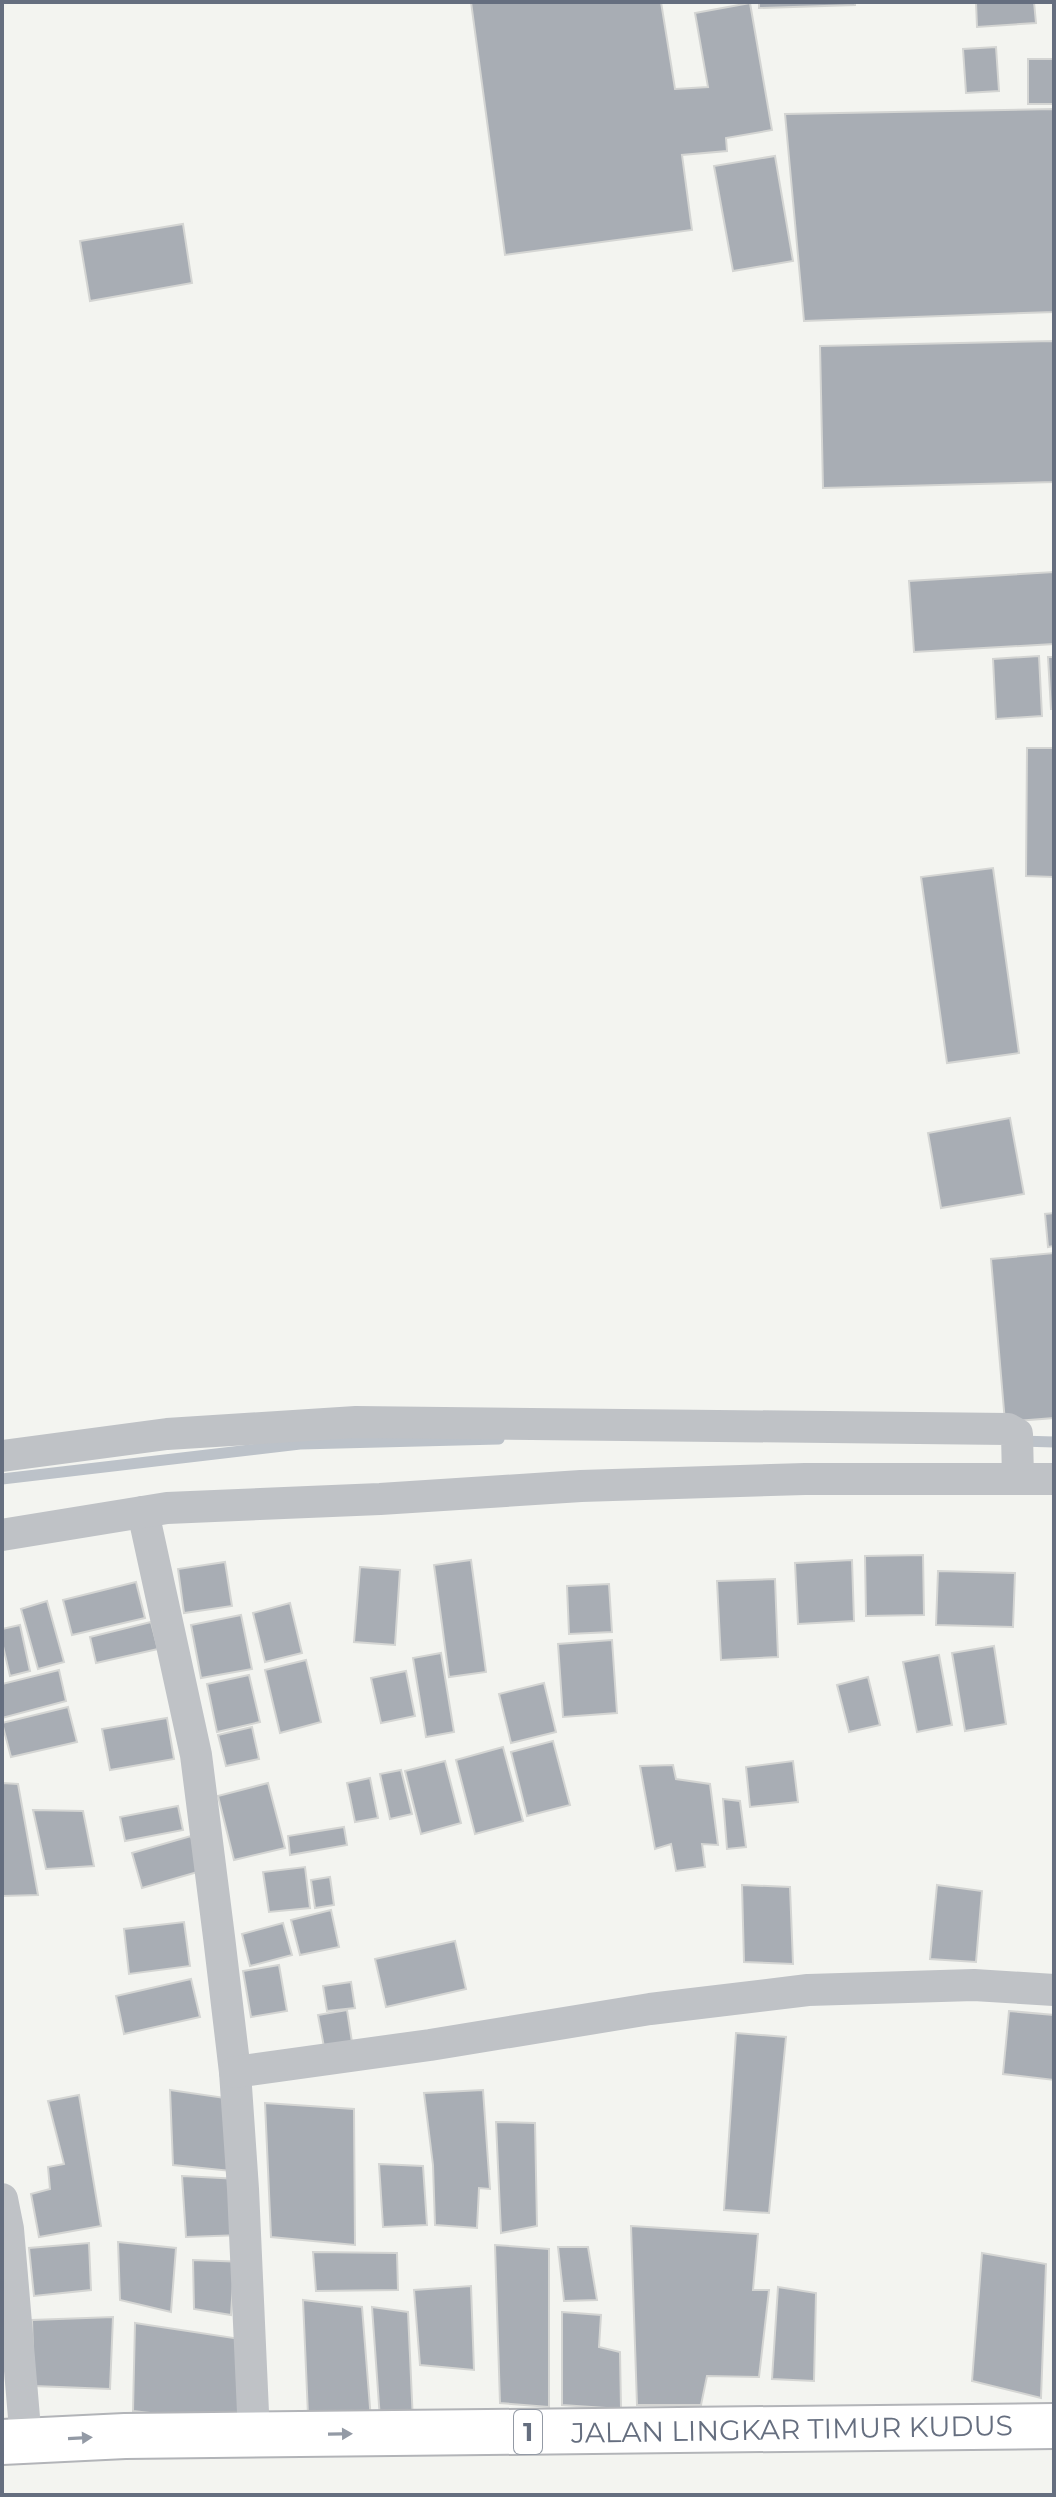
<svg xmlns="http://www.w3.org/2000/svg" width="1056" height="2497" viewBox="0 0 1056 2497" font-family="Montserrat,sans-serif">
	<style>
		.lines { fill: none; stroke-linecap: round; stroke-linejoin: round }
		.stream { stroke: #bcc2c9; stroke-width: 11 }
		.building { fill: #a8adb4; stroke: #d4d5d3; stroke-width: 2 }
		.highway-casing { stroke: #b2b4b8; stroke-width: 48 }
		.street { stroke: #bfc2c6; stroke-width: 32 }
		.highway { stroke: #fff; stroke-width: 44 }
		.oneway { fill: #939aa5 }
		.labels { text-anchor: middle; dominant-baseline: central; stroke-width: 8; stroke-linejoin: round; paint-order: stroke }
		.shield { fill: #fff; stroke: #939aa5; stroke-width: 2 }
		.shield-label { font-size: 26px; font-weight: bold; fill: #656e7f }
		.street-label { font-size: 28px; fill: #656e7f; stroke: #fff }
	</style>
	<rect width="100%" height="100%" fill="#f3f4f0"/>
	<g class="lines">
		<!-- stream -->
		<g class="stream">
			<polyline points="1020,1441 1054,1442"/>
			<polyline points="2,1479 300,1444 499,1439"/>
		</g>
	</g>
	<!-- building -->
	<g class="building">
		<polygon points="471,2 661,2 675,89 708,87 695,13 750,3 772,130 726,138 727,151 682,155 692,230 505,255"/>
		<polygon points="759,2 855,2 855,5 759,8"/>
		<polygon points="976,2 1034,2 1036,23 977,27"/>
		<polygon points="996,47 999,91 966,93 963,49"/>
		<rect x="1028" y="59" width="26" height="45"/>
		<polygon points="1054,109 1054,312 804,321 785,114"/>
		<polygon points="775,156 793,261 733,271 714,166"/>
		<polygon points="183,224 192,283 90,301 80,241"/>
		<polygon points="1054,341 1054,482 823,488 820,346"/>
		<polygon points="1054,572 1054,644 914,652 909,581"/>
		<polygon points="1039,656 1042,716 996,719 993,659"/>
		<polygon points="1048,657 1054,657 1054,709 1051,709"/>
		<polygon points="1027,748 1054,748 1054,877 1026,876"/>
		<polygon points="993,868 1019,1053 947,1063 921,877"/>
		<polygon points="1010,1118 1024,1194 941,1208 928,1133"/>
		<polygon points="1054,1213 1054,1246 1048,1247 1045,1214"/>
		<polygon points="1054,1253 1054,1418 1005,1422 991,1259"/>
		<polygon points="923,1555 924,1615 866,1616 865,1556"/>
		<polygon points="471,1560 486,1672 449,1677 434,1565"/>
		<polygon points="852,1560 854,1621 798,1624 795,1563"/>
		<polygon points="225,1562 232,1606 184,1613 178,1569"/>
		<polygon points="360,1567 400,1570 395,1645 354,1642"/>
		<polygon points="938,1571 1015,1573 1013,1627 936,1625"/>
		<polygon points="775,1579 778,1657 721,1660 717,1581"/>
		<polygon points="136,1582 145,1618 72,1635 63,1600"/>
		<polygon points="609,1584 612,1632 569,1634 567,1586"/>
		<polygon points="47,1601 64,1662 38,1669 21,1609"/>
		<polygon points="290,1603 302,1653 265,1662 253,1613"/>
		<polygon points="241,1615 252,1669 201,1678 191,1625"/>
		<polygon points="151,1622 158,1649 96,1663 90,1637"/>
		<polygon points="20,1625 30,1671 10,1676 2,1642 2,1629"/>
		<polygon points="612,1640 617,1713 563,1717 558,1644"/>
		<polygon points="994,1646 1006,1724 965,1731 952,1653"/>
		<polygon points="441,1653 454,1732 426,1737 413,1658"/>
		<polygon points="939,1655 952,1725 917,1732 903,1662"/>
		<polygon points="306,1660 321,1722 280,1733 265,1670"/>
		<polygon points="59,1670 66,1701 2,1718 2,1684"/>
		<polygon points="406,1671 415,1716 381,1723 371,1678"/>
		<polygon points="249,1675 260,1722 217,1732 207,1684"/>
		<polygon points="868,1677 880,1725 849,1732 837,1685"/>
		<polygon points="544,1683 556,1732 511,1743 499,1694"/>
		<polygon points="68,1707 77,1742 11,1757 2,1723"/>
		<polygon points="167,1718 174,1759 110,1770 102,1729"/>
		<polygon points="252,1727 259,1759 226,1766 218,1735"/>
		<polygon points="553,1741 570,1805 527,1816 511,1752"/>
		<polygon points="503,1747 523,1821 475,1834 456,1760"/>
		<polygon points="445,1761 461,1823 421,1834 405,1771"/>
		<polygon points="793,1761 798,1802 750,1807 746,1767"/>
		<polygon points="673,1765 676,1779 710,1784 718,1845 702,1844 705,1867 676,1871 671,1844 655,1849 640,1766"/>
		<polygon points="401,1770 412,1814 390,1819 380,1774"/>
		<polygon points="370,1778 378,1818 355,1822 347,1783"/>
		<polygon points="2,1783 18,1784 38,1895 2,1896"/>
		<polygon points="268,1783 285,1848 234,1860 218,1796"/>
		<polygon points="723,1799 740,1801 746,1847 727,1849"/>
		<polygon points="178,1806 183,1830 125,1841 120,1817"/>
		<polygon points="33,1810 83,1811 94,1866 46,1869"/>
		<polygon points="344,1827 347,1845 290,1855 288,1836"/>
		<polygon points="191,1836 201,1871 142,1888 132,1853"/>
		<polygon points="305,1867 310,1908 269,1912 263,1872"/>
		<polygon points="330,1877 334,1905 315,1908 311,1880"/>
		<polygon points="742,1885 790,1887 793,1964 744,1962"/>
		<polygon points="937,1885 982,1891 976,1962 930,1959"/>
		<polygon points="331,1910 339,1947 300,1955 291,1920"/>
		<polygon points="184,1922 190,1966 129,1974 124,1929"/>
		<polygon points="283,1923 292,1955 250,1966 242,1934"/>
		<polygon points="455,1941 466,1989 386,2007 375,1959"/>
		<polygon points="279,1965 287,2011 251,2017 243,1971"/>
		<polygon points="191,1979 200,2017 124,2034 116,1996"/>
		<polygon points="351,1982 355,2008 327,2011 323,1986"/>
		<polygon points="347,2010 352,2042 324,2047 318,2015"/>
		<polygon points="1009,2011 1054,2015 1054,2080 1003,2074"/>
		<polygon points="736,2033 786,2037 769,2213 724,2210"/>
		<polygon points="170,2090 232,2099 231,2171 173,2165"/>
		<polygon points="483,2090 490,2189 479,2188 477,2228 435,2225 433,2165 424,2093"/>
		<polygon points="79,2095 101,2226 39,2237 31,2194 50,2189 48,2167 64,2164 48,2101"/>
		<polygon points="265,2103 354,2109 355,2245 271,2237"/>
		<polygon points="496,2122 535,2123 537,2226 501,2233"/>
		<polygon points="379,2164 423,2166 427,2225 383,2227"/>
		<polygon points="182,2176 240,2179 243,2235 186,2237"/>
		<polygon points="631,2226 758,2234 753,2290 769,2290 759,2377 707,2376 701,2405 637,2405"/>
		<polygon points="118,2242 176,2248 171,2312 120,2300"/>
		<polygon points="89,2243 91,2290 34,2296 29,2248"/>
		<polygon points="495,2245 549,2249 549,2407 500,2403"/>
		<polygon points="558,2247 588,2247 597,2300 564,2301"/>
		<polygon points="313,2252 397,2253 398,2290 316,2291"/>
		<polygon points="982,2253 1046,2264 1041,2398 972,2381"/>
		<polygon points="193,2260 246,2262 233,2284 231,2315 194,2309"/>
		<polygon points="471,2286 474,2370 420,2365 414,2290"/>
		<polygon points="778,2287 816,2293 814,2381 772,2379"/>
		<polygon points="303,2300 362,2307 371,2420 308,2415"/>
		<polygon points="372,2307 408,2312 413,2422 380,2419"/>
		<polygon points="562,2312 601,2315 599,2347 620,2352 621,2409 562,2405"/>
		<polygon points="113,2317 110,2389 34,2386 32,2320"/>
		<polygon points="135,2323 247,2340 244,2424 133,2411"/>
	</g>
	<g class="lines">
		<!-- highway casing -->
		<g class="highway-casing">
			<polyline id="highway" points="2,2442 125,2436 1054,2426"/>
		</g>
		<!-- street -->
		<g class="street">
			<polyline points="2,1456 167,1434 356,1422 1008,1429 1017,1434 1018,1479"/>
			<polyline points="143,1512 196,1755 219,1937 235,2072 243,2189 254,2435"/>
			<polyline points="2,1535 167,1508 380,1499 581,1486 805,1479 1054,1479"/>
			<polyline points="235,2072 430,2045 650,2009 808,1990 974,1985 1054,1990"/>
			<polyline points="2,2199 8,2229 26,2441"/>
		</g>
		<!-- highway -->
		<use href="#highway" class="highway"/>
	</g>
	<!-- one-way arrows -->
	<defs><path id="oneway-solid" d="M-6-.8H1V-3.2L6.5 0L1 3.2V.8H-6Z" transform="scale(2)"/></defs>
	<g class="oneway">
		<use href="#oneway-solid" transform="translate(340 2434) rotate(-1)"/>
		<use href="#oneway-solid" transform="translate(80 2438) rotate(-3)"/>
	</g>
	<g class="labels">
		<!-- shield labels -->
		<rect class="shield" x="514" y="2410" width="28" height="44" rx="6"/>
		<g class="shield-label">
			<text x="528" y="2432">1</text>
		</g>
		<!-- street labels -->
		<g class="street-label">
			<text transform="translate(792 2429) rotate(-1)">JALAN LINGKAR TIMUR KUDUS</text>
		</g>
	</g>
	<!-- border -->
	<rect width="1056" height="2497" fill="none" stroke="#656e7f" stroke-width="8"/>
</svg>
